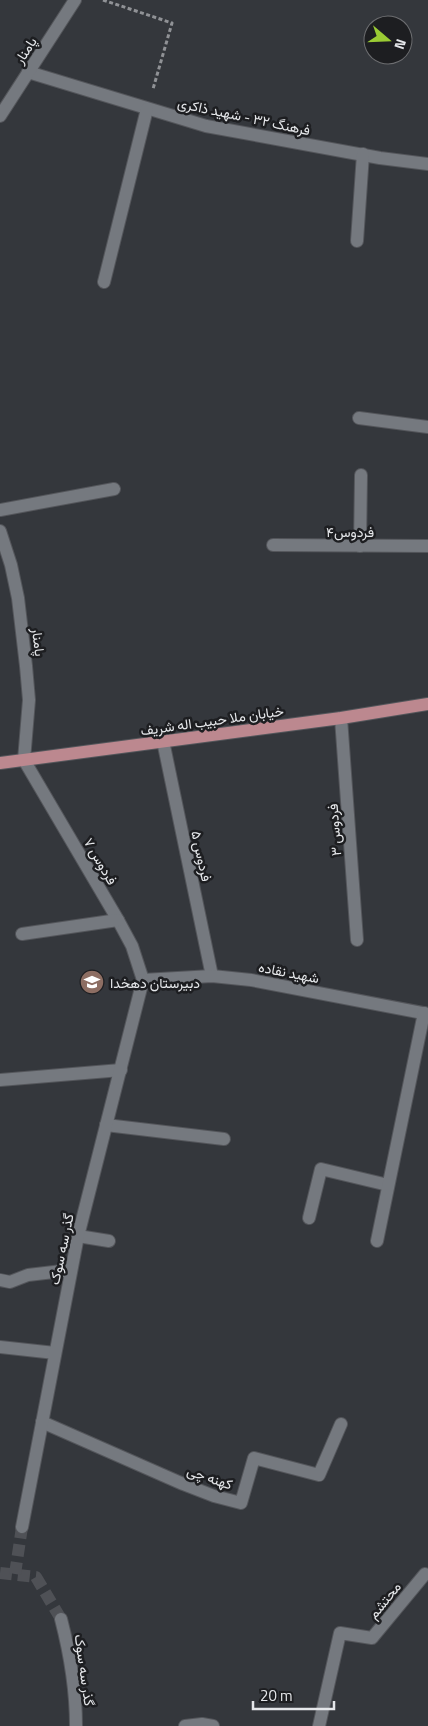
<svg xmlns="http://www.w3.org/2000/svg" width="428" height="1726" viewBox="0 0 428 1726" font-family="'Titillium Web',Vazirmatn,sans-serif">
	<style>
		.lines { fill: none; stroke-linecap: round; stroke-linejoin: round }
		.minor-tunnel { stroke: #4f5156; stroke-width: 12; stroke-dasharray: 12 6; stroke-linecap: butt }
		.minor-casing { stroke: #54565b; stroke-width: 14 }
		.major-casing { stroke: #54565b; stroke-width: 14 }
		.path { stroke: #909296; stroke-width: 3; stroke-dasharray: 4 2.5; stroke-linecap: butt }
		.minor { stroke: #75797f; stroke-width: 12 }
		.major { stroke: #bc888f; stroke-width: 12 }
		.labels { text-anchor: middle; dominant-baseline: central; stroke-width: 5; stroke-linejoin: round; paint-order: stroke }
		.street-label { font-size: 14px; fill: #e5e7ea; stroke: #1d1e21 }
		.poi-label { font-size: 14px; fill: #e5e7ea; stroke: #1d1e21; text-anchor: start }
	</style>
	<rect width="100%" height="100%" fill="#34373c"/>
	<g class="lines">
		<!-- minor-tunnel -->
		<g class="minor-tunnel">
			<polyline points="0,1573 36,1577 61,1619"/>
			<polyline points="15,1574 22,1527"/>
		</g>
		<!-- minor casing -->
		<g class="minor-casing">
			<g id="minor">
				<polyline points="28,72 206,126 380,158 428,164"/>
				<polyline points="0,116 75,0"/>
				<polyline points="357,241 363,154"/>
				<polyline points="104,282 147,109"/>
				<polyline points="359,418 428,427"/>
				<polyline points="0,510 114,489"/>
				<polyline points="0,531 11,565 18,598 26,666 29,700 24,760 118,920 132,946 143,980"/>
				<polyline points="273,545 428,546"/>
				<polyline points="360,546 361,475"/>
				<polyline points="341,718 357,940"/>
				<polyline points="163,741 212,976"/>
				<polyline points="22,934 118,920"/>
				<polyline points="143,980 212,976 251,980 428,1014"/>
				<polyline points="0,1080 121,1070"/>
				<polyline points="106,1125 224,1139"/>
				<polyline points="309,1218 321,1169 388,1185"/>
				<polyline points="78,1236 109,1241"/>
				<polyline points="377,1241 424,1013"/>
				<polyline points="0,1280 10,1282 28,1275 71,1270"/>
				<polyline points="0,1347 55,1353"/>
				<polyline points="42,1422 183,1484 214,1496 241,1503 254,1458 319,1475 341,1424"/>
				<polyline points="22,1527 78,1236 143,980"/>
				<path d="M61,1619C70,1654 76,1690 76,1726"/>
				<polyline points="185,1726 202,1724 213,1726"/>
				<polyline points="319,1726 340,1633 372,1638 425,1574"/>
			</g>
		</g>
		<!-- major casing -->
		<g class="major-casing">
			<polyline id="major" points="0,763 341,718 428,704"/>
		</g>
		<!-- path -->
		<polyline class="path" points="103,0 172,23 153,89"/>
		<!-- minor -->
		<use href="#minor" class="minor"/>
		<!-- major -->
		<use href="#major" class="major"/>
	</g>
	<!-- icons -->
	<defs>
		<g id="school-disc" transform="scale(1.25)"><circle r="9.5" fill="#8d6e63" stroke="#1d1e21"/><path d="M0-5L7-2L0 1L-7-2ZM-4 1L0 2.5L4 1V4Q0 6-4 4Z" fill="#fff"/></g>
	</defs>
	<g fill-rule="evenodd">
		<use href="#school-disc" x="92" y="982"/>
	</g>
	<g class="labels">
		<!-- street labels -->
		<g class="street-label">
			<text transform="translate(25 50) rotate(-57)">پامنار</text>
			<text transform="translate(244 116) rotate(12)">فرهنگ ۳۲ - شهید ذاکری</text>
			<text x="350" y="531">فردوس۴</text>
			<text transform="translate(39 642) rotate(83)">پامنار</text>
			<text transform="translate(212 720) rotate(-8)">خیابان ملا حبیب اله شریف</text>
			<text transform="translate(334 830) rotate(-94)">فردوس ۳</text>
			<text transform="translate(202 856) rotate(78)">فردوس ۵</text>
			<text transform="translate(101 861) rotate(60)">فردوس ۷</text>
			<text transform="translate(289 972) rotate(11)">شهید نقاده</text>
			<text transform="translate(61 1249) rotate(-78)">گذر سه سوک</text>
			<text transform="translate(210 1477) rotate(19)">کهنه چی</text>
			<text transform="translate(384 1600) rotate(-51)">محتشم</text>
			<text transform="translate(85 1670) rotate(82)">گذر سه سوک</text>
		</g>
		<!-- poi labels -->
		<g class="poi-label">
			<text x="110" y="982">دبیرستان دهخدا</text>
		</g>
	</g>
	<!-- north arrow -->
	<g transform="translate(388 40) rotate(109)"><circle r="24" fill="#1d1e21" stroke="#6d6e71"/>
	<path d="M0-4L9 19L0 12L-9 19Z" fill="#9acb34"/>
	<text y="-8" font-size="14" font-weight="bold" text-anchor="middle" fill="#e5e7ea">N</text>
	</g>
	<!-- scale -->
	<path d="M253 1701v8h81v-8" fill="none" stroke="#e5e7ea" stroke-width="2.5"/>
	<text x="260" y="1701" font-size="15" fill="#e5e7ea" stroke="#1d1e21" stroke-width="4" paint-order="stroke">20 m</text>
</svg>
